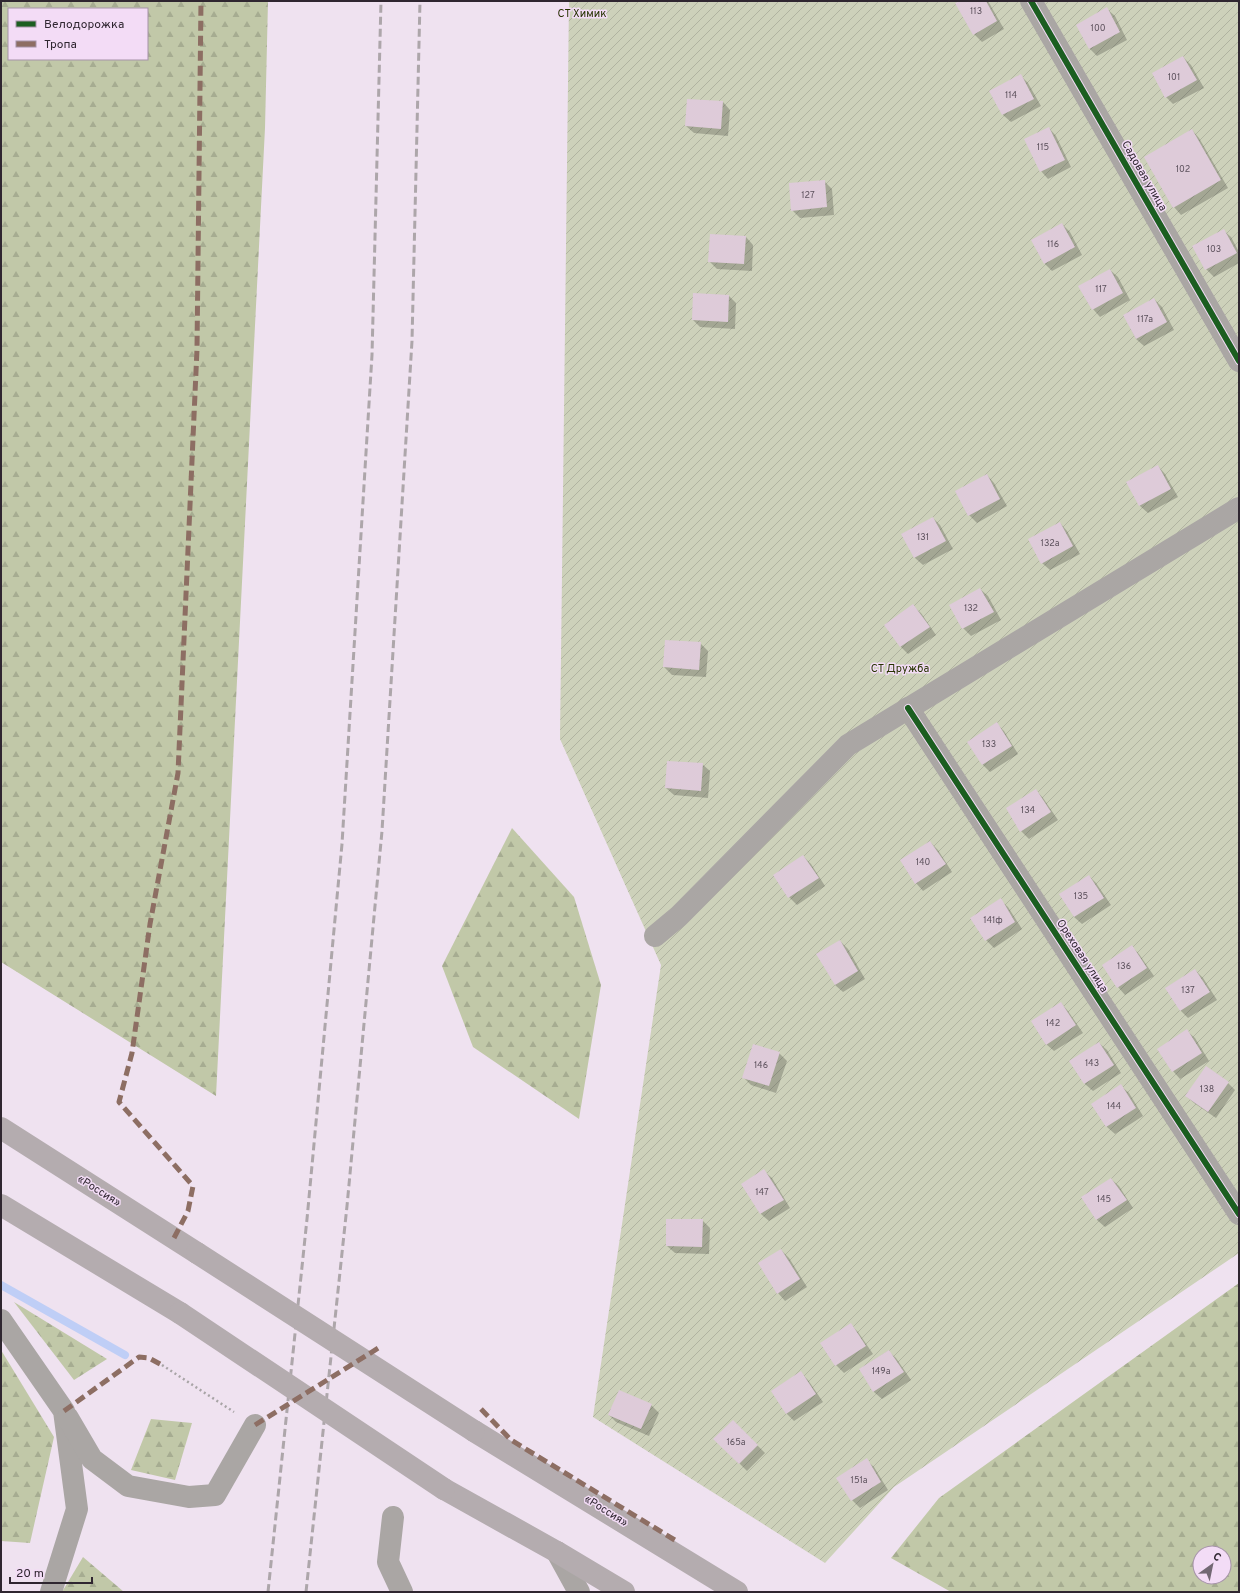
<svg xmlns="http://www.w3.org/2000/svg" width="1240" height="1593" viewBox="0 0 1240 1593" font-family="Overpass,sans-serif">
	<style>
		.forest { fill: url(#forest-firs); fill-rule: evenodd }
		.garden { fill: url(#garden-furrows) }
		.shadow { fill: #0003 }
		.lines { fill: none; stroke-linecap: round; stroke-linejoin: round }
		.stream { stroke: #bfcef6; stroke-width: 8 }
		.building { fill: #decbd9 }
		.path { stroke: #a8a4a6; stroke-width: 2.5; stroke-dasharray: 2 3; stroke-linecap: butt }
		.minor { stroke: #aaa6a4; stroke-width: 22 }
		.highway { stroke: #b4acaf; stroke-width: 22 }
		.rail { stroke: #ada6aa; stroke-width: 3; stroke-dasharray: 8 4; stroke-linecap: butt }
		.highway-bridge { stroke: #b4acaf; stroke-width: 22 }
		.quiet { stroke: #8d6e63; stroke-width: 5; stroke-dasharray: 10 5; stroke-linecap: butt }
		.cycleway-casing { stroke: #f3dcf6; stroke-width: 8 }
		.cycleway { stroke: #1b5e20; stroke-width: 6 }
		.labels { text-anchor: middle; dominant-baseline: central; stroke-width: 3; stroke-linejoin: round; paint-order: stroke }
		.number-label { font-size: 9px; fill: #5c515c }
		.park-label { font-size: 11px; fill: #263300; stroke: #f3dcf6 }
		.street-label { font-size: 11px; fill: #2f2630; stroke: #f3dcf6 }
	</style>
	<defs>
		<pattern id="forest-firs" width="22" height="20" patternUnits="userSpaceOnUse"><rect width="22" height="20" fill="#c1c8a8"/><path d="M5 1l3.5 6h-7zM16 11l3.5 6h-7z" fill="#a6ac91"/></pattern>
		<pattern id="garden-furrows" width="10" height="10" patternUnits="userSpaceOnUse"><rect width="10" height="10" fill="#cdd1ba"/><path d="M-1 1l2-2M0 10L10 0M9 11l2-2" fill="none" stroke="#b0b3a0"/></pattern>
	</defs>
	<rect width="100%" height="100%" fill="#efe2f0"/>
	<!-- forest -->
	<g class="forest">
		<path d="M1,1H268L265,128L216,1096L1,962ZM9,9H147V59H9Z"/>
		<polygon points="512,828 574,897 601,985 579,1119 473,1047 442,966"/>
		<path d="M1239,1283V1592H951L891,1558L939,1498ZM1200,1553H1224V1577H1200Z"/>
		<polygon points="14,1302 107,1359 74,1380"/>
		<polygon points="1,1350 54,1437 30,1543 1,1541"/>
		<polygon points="151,1419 192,1423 175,1480 131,1470"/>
		<polygon points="83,1557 124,1592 62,1592"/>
	</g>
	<!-- garden -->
	<polygon class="garden" points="569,1 1239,1 1239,1253 894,1487 825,1563 593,1417 661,965 560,739"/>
	<!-- shadow -->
	<g class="shadow">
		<polygon points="962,1 988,1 1004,29 982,42 974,34"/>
		<polygon points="1107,9 1115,16 1127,40 1097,56 1089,48"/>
		<polygon points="1183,57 1191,65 1204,88 1173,104 1166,97"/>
		<polygon points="1020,75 1028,83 1041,106 1011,122 1003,115 990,92"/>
		<polygon points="723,102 730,110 728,136 694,133 686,126"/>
		<polygon points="1049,128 1056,136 1071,167 1048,179 1041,171"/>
		<polygon points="1192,130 1199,138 1228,188 1181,215 1174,207"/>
		<polygon points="824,181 832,189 834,215 800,218 792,210"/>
		<polygon points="1062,224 1070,232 1082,255 1052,271 1045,264 1032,240"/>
		<polygon points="1223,230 1231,237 1239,252 1239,263 1214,277 1206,269"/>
		<polygon points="746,237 753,245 752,271 717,269 709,261"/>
		<polygon points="1110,270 1118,277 1130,300 1100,317 1093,309"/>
		<polygon points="729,296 736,303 735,329 700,327 693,320"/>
		<polygon points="1154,299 1162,307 1174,330 1144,346 1136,339 1124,315"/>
		<polygon points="1158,466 1165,474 1178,497 1148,513 1140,506 1128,482"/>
		<polygon points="987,475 994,483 1007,506 977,523 969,515"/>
		<polygon points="933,518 940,525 953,549 923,565 915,558 902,534"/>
		<polygon points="1060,523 1067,531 1080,554 1050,570 1042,563"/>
		<polygon points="980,589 988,596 1001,620 971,636 963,628"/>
		<polygon points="913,606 921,613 936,635 908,654 901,647 886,625"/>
		<polygon points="700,643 708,651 706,677 672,675 664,667"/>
		<polygon points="997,724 1004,731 1018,754 990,772 982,764"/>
		<polygon points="702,764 710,771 708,798 674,795 666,788"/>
		<polygon points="1036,790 1043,798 1058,820 1029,839 1021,831"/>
		<polygon points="930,842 938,850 952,872 923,891 916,883"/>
		<polygon points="803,856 811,864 825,886 797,905 789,897"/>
		<polygon points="1089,876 1096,883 1111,905 1082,924 1074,917"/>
		<polygon points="1000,900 1008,907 1022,929 994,948 986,940"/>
		<polygon points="840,941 848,949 865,979 843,992 835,985"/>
		<polygon points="1132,947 1139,954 1154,976 1125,995 1118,987"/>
		<polygon points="1195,970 1203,978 1217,1000 1188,1018 1181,1011 1166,988"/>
		<polygon points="1061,1003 1068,1011 1083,1033 1054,1051 1046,1044"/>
		<polygon points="1187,1031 1195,1038 1209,1061 1180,1079 1173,1071"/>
		<polygon points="1099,1043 1107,1050 1121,1073 1093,1091 1085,1084 1071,1061"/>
		<polygon points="779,1053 787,1061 776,1093 751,1085 744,1078"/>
		<polygon points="1228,1083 1235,1090 1216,1118 1194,1103 1186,1096"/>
		<polygon points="1121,1086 1129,1093 1143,1116 1115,1134 1107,1127 1093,1104"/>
		<polygon points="764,1171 772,1178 790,1208 769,1221 761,1214 743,1184"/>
		<polygon points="1111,1179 1119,1186 1133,1208 1105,1227 1097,1220 1083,1197"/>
		<polygon points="702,1220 710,1228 709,1254 675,1253 667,1246"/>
		<polygon points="781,1250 789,1258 807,1287 785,1301 778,1293"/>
		<polygon points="851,1325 858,1332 873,1354 844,1373 836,1365"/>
		<polygon points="888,1351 896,1358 911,1380 882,1399 874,1392 860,1369"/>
		<polygon points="801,1373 808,1380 823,1402 794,1421 787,1414 772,1391"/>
		<polygon points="651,1405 659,1413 649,1436 616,1422 609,1415"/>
		<polygon points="733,1421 765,1453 747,1471 715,1439"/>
		<polygon points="866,1460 874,1467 888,1490 860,1508 852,1500 838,1478"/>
	</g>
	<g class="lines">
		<!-- stream -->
		<polyline class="stream" points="1,1285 125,1355"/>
	</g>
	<!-- building -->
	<g class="building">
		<polygon points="960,1 986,1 997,21 973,35 955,3"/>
		<polygon points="1107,7 1120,32 1089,49 1076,25"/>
		<polygon points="1183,56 1197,80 1165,98 1152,73"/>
		<polygon points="1021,74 1034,99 1002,115 989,91"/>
		<polygon points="687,99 723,101 721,129 685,126"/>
		<polygon points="1049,127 1065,160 1040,172 1024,139"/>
		<polygon points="1192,129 1221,180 1173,208 1144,157"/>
		<polygon points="825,180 827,207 791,211 789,183"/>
		<polygon points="1062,223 1075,247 1044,264 1031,240"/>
		<polygon points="1224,229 1237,253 1205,270 1192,246"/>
		<polygon points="710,234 746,236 744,264 708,262"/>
		<polygon points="1110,269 1123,293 1092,310 1078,286"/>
		<polygon points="693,293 729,295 728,322 692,320"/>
		<polygon points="1154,298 1167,322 1136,339 1123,315"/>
		<polygon points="1158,465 1171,489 1139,506 1126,482"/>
		<polygon points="987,474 1000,499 968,516 955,491"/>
		<polygon points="933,517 946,541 914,558 901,534"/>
		<polygon points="1060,522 1073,546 1041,564 1028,539"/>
		<polygon points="980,588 994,612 962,629 949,605"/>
		<polygon points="913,604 930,627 900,647 884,625"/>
		<polygon points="665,640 701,642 699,670 663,667"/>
		<polygon points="997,722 1012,746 982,765 967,742"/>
		<polygon points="667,761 703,763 701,791 665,788"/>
		<polygon points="1036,789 1051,812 1020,832 1006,808"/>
		<polygon points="930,841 946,864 915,884 900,860"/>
		<polygon points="803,855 819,878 788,898 773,875"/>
		<polygon points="1089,875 1104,898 1074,917 1059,894"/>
		<polygon points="1001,898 1015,922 985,941 970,918"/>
		<polygon points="840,940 858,971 835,985 816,954"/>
		<polygon points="1132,945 1147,968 1117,988 1102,965"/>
		<polygon points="1195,969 1210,992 1180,1011 1165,988"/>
		<polygon points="1061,1002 1076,1025 1046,1045 1031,1021"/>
		<polygon points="1187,1029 1202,1053 1172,1072 1157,1049"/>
		<polygon points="1099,1042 1114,1065 1084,1084 1069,1061"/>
		<polygon points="753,1044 780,1052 769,1086 742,1078"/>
		<polygon points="1206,1066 1229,1082 1208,1112 1185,1096"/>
		<polygon points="1121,1084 1136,1108 1106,1127 1091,1104"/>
		<polygon points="764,1169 784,1200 760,1214 741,1184"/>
		<polygon points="1111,1178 1127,1200 1096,1220 1081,1197"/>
		<polygon points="666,1219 703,1219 702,1247 666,1246"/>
		<polygon points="781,1249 800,1279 777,1294 758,1263"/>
		<polygon points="851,1323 866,1346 835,1366 820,1343"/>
		<polygon points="889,1350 904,1372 873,1392 859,1369"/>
		<polygon points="801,1371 816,1394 786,1414 771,1391"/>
		<polygon points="619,1390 652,1404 641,1429 608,1415"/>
		<polygon points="733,1420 758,1445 739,1464 713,1439"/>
		<polygon points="867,1458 881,1482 851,1501 836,1478"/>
	</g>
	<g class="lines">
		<!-- path -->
		<polyline class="path" points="162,1365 234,1412"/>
		<!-- minor -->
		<g class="minor">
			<polyline points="1031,1 1239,361"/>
			<polyline points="908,708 1239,1214"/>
			<polyline points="655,936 679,916 848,745 1239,508"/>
			<polyline points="1,1320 64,1411 77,1509 51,1592"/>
			<polyline points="68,1418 92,1459 128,1486 189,1497 215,1495 255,1425"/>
			<polyline points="393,1517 388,1562 402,1592"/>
			<polyline points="557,1552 579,1592"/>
		</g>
		<!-- highway -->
		<g class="highway">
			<polyline points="1,1128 197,1253"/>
			<polyline points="1,1205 180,1313"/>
			<polyline points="474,1431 737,1592"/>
			<polyline points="444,1489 557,1552 624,1592"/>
		</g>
		<!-- rail -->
		<g class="rail">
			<polyline points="268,1592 307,1219 342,844 372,355 381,1"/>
			<polyline points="306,1592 347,1206 382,831 412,341 420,1"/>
		</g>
		<!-- highway-bridge -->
		<g class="highway-bridge">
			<polyline points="197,1253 474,1431"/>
			<polyline points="180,1313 444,1489"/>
		</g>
		<!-- quiet -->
		<g class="quiet">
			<polyline points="174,1238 188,1211 193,1186 119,1102 132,1053 150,924 178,773 197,349 201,1"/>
			<polyline points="481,1409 511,1440 678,1542"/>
			<polyline points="64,1411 139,1357 149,1358 162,1365"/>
			<polyline points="255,1425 380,1347"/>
		</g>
		<!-- cycleway casing -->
		<g class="cycleway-casing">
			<g id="cycleway">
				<polyline points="1031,1 1239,361"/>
				<polyline points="908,708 1239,1214"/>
			</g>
		</g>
		<!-- cycleway -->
		<use href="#cycleway" class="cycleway"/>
	</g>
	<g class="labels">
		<!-- number labels -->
		<g class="number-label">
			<text x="976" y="11">113</text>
			<text x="1098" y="28">100</text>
			<text x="1174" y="77">101</text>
			<text x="1011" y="95">114</text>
			<text x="1043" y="147">115</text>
			<text x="1183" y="169">102</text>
			<text x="808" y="195">127</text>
			<text x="1053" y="244">116</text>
			<text x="1214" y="249">103</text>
			<text x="1101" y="289">117</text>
			<text x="1145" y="319">117а</text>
			<text x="923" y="537">131</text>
			<text x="1050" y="543">132а</text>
			<text x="971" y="608">132</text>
			<text x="989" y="744">133</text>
			<text x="1028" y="810">134</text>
			<text x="923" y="862">140</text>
			<text x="1081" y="896">135</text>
			<text x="993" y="920">141ф</text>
			<text x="1124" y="966">136</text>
			<text x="1188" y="990">137</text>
			<text x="1053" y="1023">142</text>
			<text x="1092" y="1063">143</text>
			<text x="761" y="1065">146</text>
			<text x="1207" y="1089">138</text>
			<text x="1114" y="1106">144</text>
			<text x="762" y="1192">147</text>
			<text x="1104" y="1199">145</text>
			<text x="881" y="1371">149а</text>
			<text x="736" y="1442">165а</text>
			<text x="859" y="1480">151а</text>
		</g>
		<!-- park labels -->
		<g class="park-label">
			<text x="582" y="14">СТ Химик</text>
			<text x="900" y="669">СТ Дружба</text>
		</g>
		<!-- street labels -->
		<g class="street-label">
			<text transform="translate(1144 176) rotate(60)">Садовая улица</text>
			<text transform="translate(1082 956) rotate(57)">Ореховая улица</text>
			<text transform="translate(99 1191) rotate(32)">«Россия»</text>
			<text transform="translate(606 1511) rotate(32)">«Россия»</text>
		</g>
	</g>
	<!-- border -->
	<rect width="1240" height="1593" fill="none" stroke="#2f2630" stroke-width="4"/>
	<!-- legend -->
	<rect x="8" y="8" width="140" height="52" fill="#f3dcf6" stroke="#a593a7"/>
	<rect x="16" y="21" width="20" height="6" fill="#1b5e20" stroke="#a593a7"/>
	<text x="44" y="28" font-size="12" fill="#2f2630">Велодорожка</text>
	<rect x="16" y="41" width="20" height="6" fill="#8d6e63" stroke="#a593a7"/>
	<text x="44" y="48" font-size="12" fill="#2f2630">Тропа</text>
	<!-- north arrow -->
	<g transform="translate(1212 1565) rotate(33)"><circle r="19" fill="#f3dcf6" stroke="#a593a7"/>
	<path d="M0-3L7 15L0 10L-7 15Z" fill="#726873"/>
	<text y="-6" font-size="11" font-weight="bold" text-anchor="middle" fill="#2f2630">С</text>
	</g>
	<!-- scale -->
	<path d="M10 1577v6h82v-6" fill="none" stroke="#2f2630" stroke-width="2"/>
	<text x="16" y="1577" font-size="12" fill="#2f2630" stroke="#f3dcf6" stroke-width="3" paint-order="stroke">20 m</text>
</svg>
